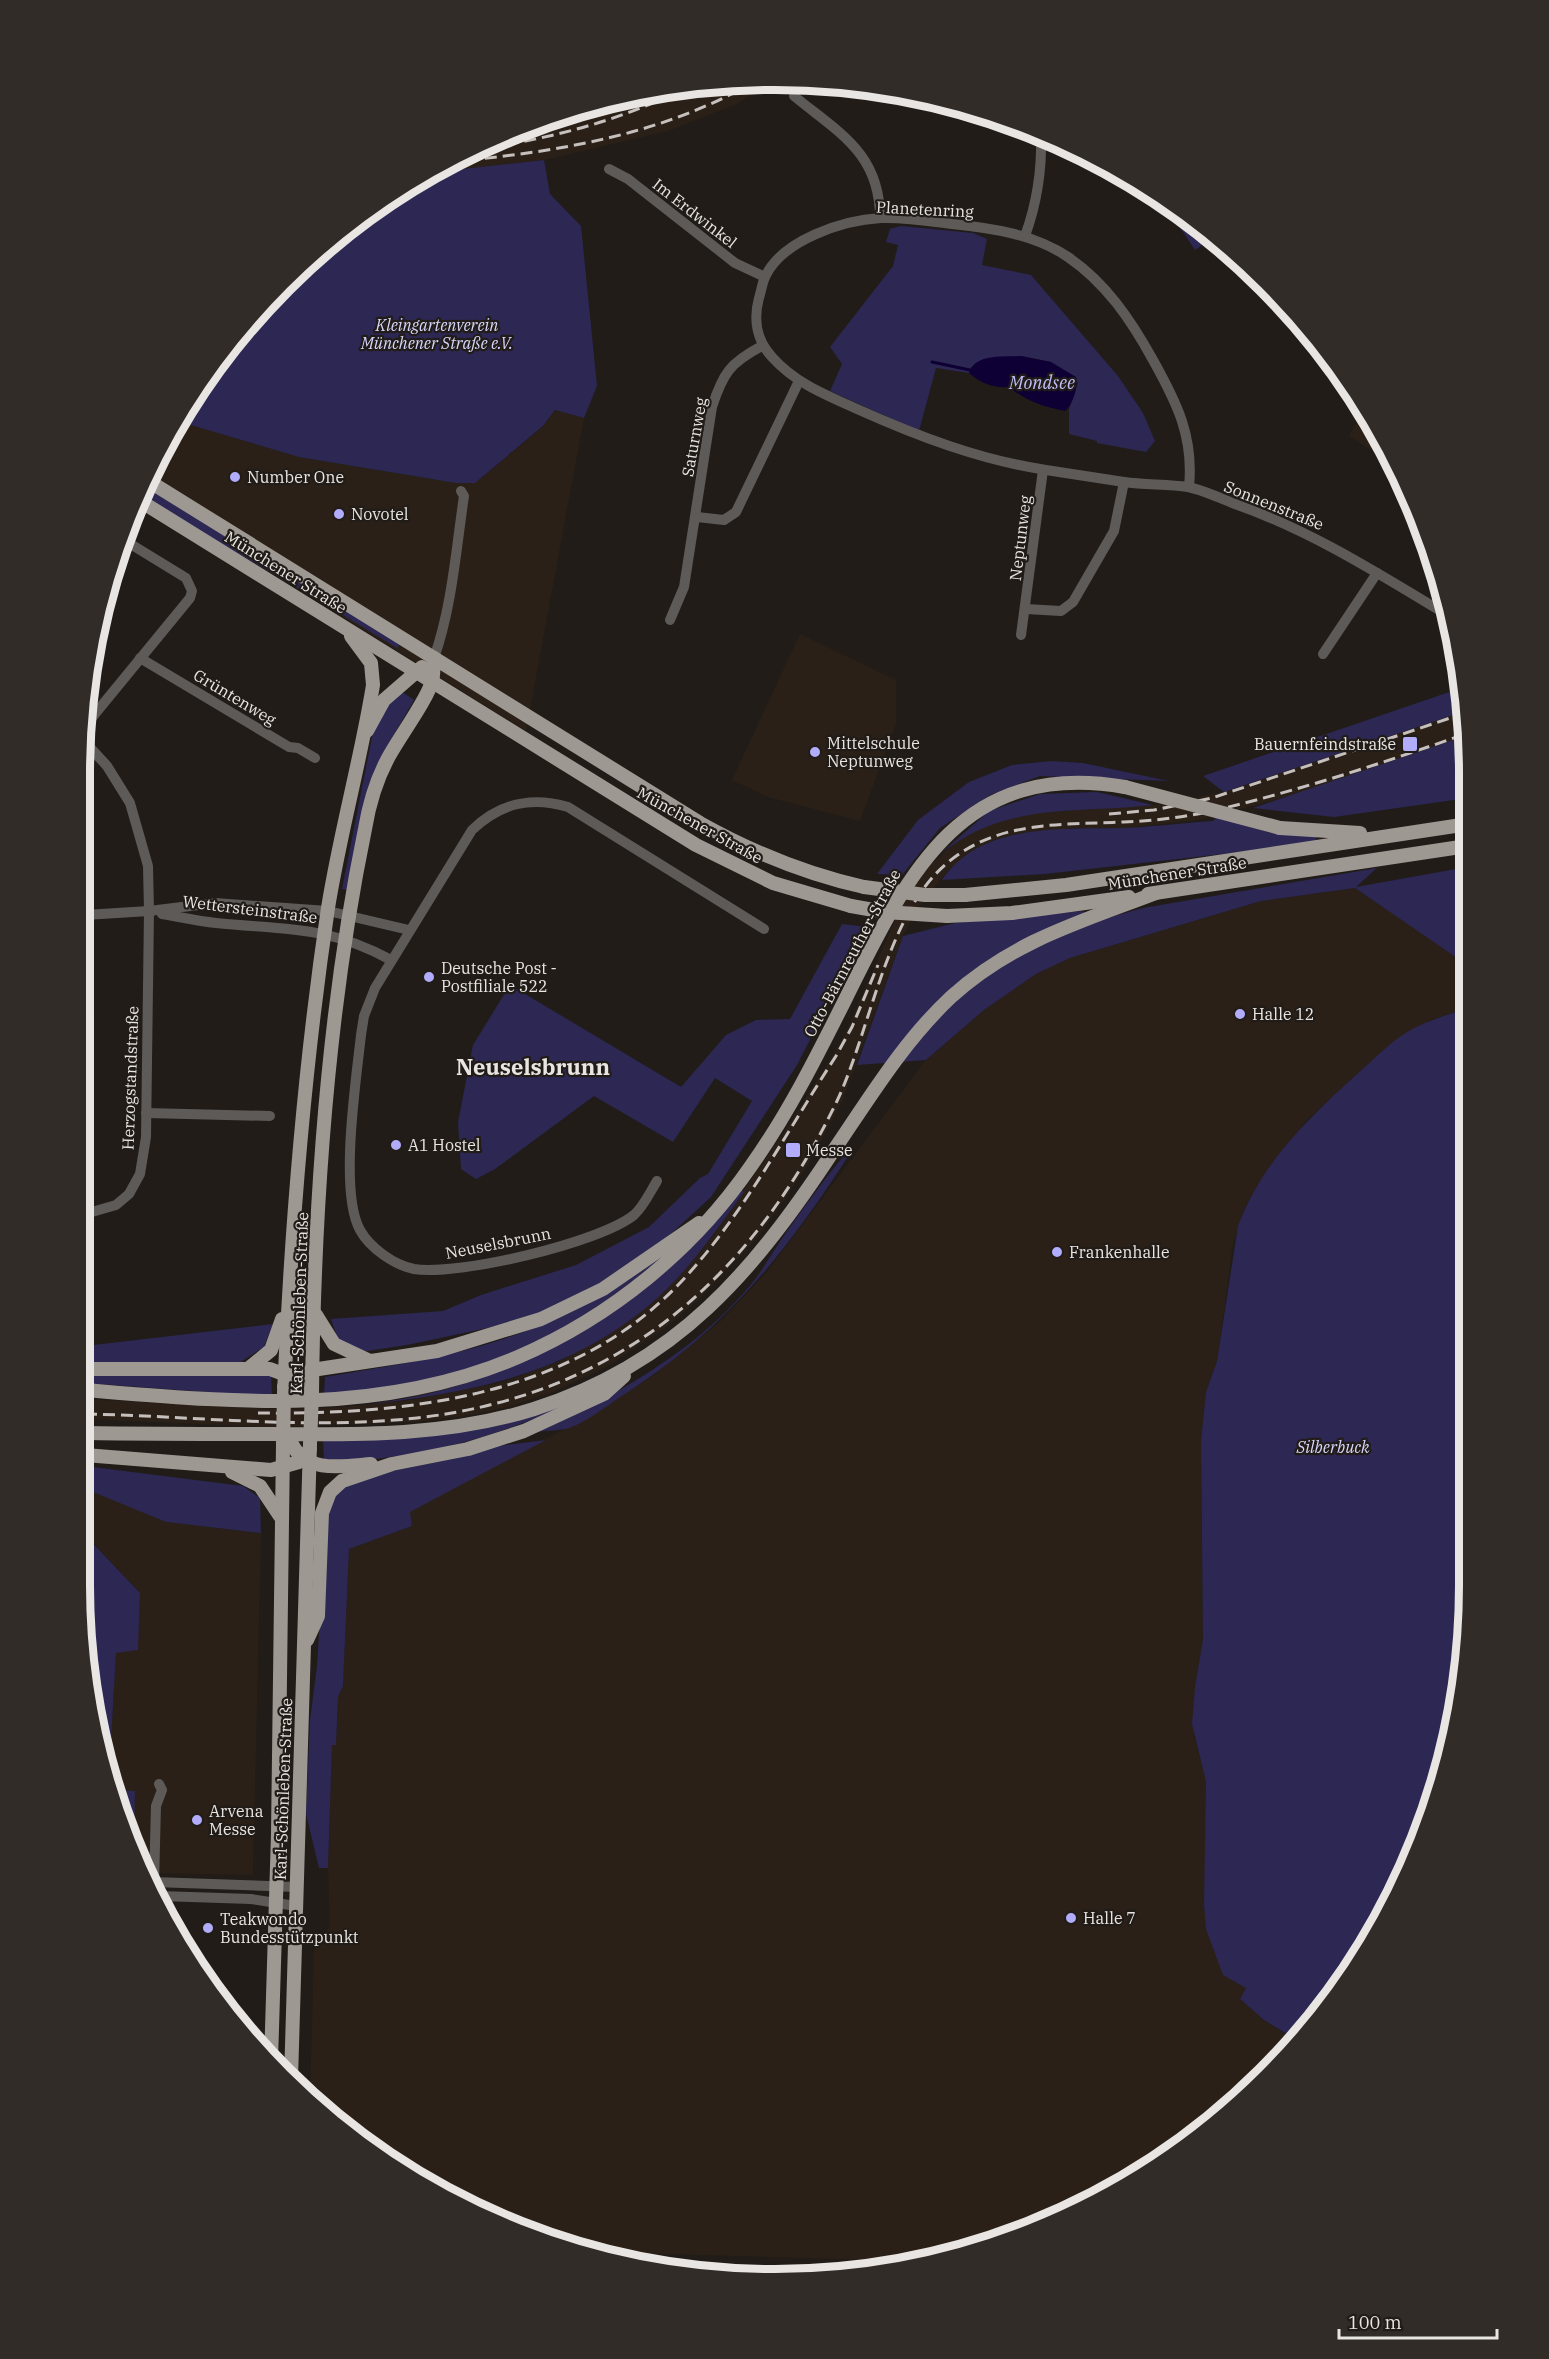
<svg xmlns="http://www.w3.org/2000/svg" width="1549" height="2359" viewBox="0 0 1549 2359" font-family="'IBM Plex Serif',serif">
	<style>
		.built { fill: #2a2017 }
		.green { fill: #2c2753 }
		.water { fill: #0e0034 }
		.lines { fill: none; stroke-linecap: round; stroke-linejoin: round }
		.stream { stroke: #0e0034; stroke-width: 3 }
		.minor { stroke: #5d5a58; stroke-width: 10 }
		.major { stroke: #9e9893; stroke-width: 14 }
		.rail { stroke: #c5c0bd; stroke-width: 3; stroke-dasharray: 12 6; stroke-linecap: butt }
		.major-bridge { stroke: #9e9893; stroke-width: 14 }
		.poi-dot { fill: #b1adfa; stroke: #211c18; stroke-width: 2 }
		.labels { text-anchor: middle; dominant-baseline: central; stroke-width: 4.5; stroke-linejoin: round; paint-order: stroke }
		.street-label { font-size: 16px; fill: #e9e5e2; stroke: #211c18 }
		.park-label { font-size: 16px; font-style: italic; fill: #d7d7fd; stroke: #211c18 }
		.poi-label { font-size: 16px; fill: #e9e5e2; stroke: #211c18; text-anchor: start }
		.water-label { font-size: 18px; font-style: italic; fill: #c0bef7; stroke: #211c18 }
		.district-label { font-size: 22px; font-weight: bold; fill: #e9e5e2; stroke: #211c18 }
		.rim { fill: none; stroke: #e9e5e2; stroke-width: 8 }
	</style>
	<rect width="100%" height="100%" fill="#211c18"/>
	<!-- built -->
	<g class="built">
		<polygon points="729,81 769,82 737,104 668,131 544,160 434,172 467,151 594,103"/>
		<polygon points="555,410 584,418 526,731 141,491 177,421 299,457 456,483 475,483 543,427"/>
		<polygon points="1363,412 1382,442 1378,440 1371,450 1349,436"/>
		<polygon points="800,634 896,680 896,724 860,821 768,797 732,780"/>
		<polygon points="1465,711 1468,736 1291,796 1198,820 1123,828 1073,828 1011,836 989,843 950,868 918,908 903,936 843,1099 809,1163 782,1203 757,1238 698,1300 665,1328 606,1367 553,1392 511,1406 471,1415 414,1422 270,1427 86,1419 85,1399 271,1409 332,1408 411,1400 504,1382 565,1359 648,1306 708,1242 790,1123 843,1039 903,902 925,870 960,838 1006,818 1031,813 1153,805 1224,792"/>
		<polygon points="1355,888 1467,965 1467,1008 1429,1021 1389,1046 1308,1119 1267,1171 1246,1205 1233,1244 1217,1361 1206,1392 1201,1442 1203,1639 1195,1687 1194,1736 1204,1772 1246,1988 1240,1999 1264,2020 1297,2042 1160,2163 1082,2208 955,2256 918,2261 586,2252 551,2243 427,2187 351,2136 310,2097 314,1951 330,1926 328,1868 332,1745 336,1744 338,1697 343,1686 349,1549 412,1526 409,1512 593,1414 654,1375 721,1321 767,1272 926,1060 984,1010 1036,974 1070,958 1261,901"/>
		<polygon points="88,1489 166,1522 261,1533 253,1875 149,1873 116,1808 109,1776 116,1653 140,1593 86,1535 85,1492"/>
	</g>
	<!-- green -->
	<g class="green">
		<polygon points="628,98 618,103 550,120 594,103"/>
		<polygon points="544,160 550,194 581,226 597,386 584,418 555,410 543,426 475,483 456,483 299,457 177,421 252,317 351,223 434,172"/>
		<polygon points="1163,202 1213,238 1195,250"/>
		<polygon points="901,226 973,233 987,239 982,265 1031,275 1118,376 1143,413 1155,441 1146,452 1097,443 1097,441 1069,434 1069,409 1078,382 1051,362 1021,356 971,367 969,373 936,368 919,431 830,391 842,364 830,347 893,266 898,245 886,242 890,229"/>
		<path d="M144,486L400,644L397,648C312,595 225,547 140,494Z"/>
		<polygon points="1461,688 1465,711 1224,792 1203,776"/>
		<polygon points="399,690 414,700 382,755 348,890 342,889 372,737 381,713"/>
		<polygon points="1468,735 1468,798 1334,817 1253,808"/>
		<polygon points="1051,761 1083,763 1169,781 1040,776 990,795 940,828 902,875 877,874 918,820 969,782 1012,765"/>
		<path d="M1097,792L1153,805C1074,814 1005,801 938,856L989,811L1040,794Z"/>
		<path d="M1217,817L1271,833L1316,837V841L1231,853L1045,874L942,880C980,823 1062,829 1121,828C1152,827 1183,823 1213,821Z"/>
		<polygon points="1467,867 1467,965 1355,888 1261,901 1070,958 1036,974 984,1010 926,1060 857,1065 903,936 955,923 1081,911 1103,919 1143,908 1377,868 1356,887"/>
		<polygon points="842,924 868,927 797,1065 711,1197 662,1242 578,1298 516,1322 407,1345 367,1351 349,1349 337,1337 331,1319 443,1311 481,1295 576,1265 649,1227 700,1178 708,1174 752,1101 715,1078 673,1142 594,1096 495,1169 476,1179 461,1169 458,1122 473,1045 510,985 681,1087 726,1035 756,1020 790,1019"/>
		<path d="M1467,1008L1464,1675L1416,1851L1353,1970L1298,2041L1264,2020L1240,1999L1246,1988L1223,1975L1206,1929L1204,1905L1206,1782L1192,1724L1195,1687L1203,1639L1201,1441L1206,1392L1217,1361L1238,1226C1261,1164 1307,1119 1355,1076C1372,1061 1388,1044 1407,1032C1426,1021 1447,1015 1467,1008Z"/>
		<path d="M848,1151L851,1152C787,1251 728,1327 628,1392C610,1403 589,1421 569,1428C560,1431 547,1430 537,1432C614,1396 692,1354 748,1288C760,1274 769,1258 779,1243C801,1211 823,1180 848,1151Z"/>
		<path d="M742,1190L744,1192C715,1232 686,1275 647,1307C567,1373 472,1393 372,1404C394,1400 417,1397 439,1391C561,1359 663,1287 742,1190Z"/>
		<path d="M667,1253C639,1276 611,1299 579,1318C503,1365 412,1389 324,1394L325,1377C407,1363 490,1352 564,1314C600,1296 633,1273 667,1253Z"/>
		<polygon points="273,1324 264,1347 242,1361 241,1372 271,1373 272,1397 85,1383 85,1346"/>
		<path d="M586,1396C525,1425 465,1446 398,1456C373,1459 348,1464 324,1460L323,1441L420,1437Z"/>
		<polygon points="546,1440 410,1512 412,1526 349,1549 343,1686 338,1697 336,1745 332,1745 328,1868 319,1868 306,1814 310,1720 317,1666 327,1510 333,1496 357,1478 452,1459 498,1446"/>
		<polygon points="85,1466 243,1486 260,1498 261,1533 166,1522 88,1490 86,1492"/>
		<polygon points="85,1535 140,1593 138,1650 116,1653 109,1776 85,1676"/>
		<polygon points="112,1790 135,1791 134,1843 116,1808"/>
	</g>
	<!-- water -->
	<path class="water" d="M1021,356L1051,362L1076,377C1079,386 1072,406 1065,411C1044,407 1026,401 1009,387C993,388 982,384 969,373C975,353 1004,357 1021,356Z"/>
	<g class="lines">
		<!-- stream -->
		<polyline class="stream" points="932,362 970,370"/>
		<!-- minor -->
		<g class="minor">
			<path d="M794,96C839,133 880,153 880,218"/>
			<polyline points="609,169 628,179 735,263 765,277"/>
			<path d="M1025,236C1037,203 1042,171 1041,136"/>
			<path d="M1189,487C1194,437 1177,403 1153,360C1131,320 1106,283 1068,257C1034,234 991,228 952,224C929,221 904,217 881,218C843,220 782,240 765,277C762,284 761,292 759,298C753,320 757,341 772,357C795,383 826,395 857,409C917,436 980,460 1046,470C1072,474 1098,478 1124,482C1145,485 1167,484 1188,487C1203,490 1220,498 1235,504C1312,531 1379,574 1449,616"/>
			<polyline points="697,517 724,520 736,512 799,381"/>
			<polyline points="1026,609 1061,611 1073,602 1114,531 1124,482"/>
			<path d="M670,620L684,587L712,407C723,373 730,363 762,346"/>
			<polyline points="1021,635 1043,470"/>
			<polyline points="1323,654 1377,573"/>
			<polyline points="140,658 289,747 298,748 315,758"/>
			<path d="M434,658C452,607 456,550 464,496L461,491"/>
			<polyline points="85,726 190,598 192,591 186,578 124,540"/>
			<polyline points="85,742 107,766 130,803 148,866 149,911 146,1137 140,1174 129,1194 116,1205 85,1214"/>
			<path d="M162,914C180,917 198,921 216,923C286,930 326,925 391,960"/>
			<polyline points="85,915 149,911 215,903 328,911 409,930"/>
			<polyline points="146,1113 270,1116"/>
			<path d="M657,1181C650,1192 644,1206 634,1215C599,1243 458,1276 414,1269C394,1265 370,1248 360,1230C339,1192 356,1081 361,1035L364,1016L375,988L472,830C500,803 531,796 568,807L764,929"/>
			<polyline points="153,1882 297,1887"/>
			<polyline points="154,1883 156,1806 162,1790 159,1784"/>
			<polyline points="160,1896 251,1899 296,1906"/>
		</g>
		<!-- major -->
		<g class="major">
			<path d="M147,480L700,823C752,852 805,874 864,887"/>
			<polyline points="137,499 696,845 773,883 851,906"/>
			<polyline points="367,731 384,700 422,667"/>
			<polyline points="1280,828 1360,833"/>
			<polyline points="1148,894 1467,846"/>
			<polyline points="965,895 1066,885 1468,824"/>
			<polyline points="947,916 1012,913 1129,897"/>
			<polyline points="316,1315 334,1344 370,1361"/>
			<polyline points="85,1369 270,1369 294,1378 303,1393"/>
			<polyline points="248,1369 271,1350 282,1319"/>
			<polyline points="284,1387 298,1376 312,1370 437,1351 541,1319 603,1289 699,1223"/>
			<path d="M85,1390C232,1402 378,1417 518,1357C611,1317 693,1250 751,1166C788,1114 817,1056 846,998C907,875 961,759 1125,787"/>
			<path d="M284,1393C291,1231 304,1069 328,908C340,833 361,759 373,685L371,663L351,636"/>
			<path d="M312,1393C314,1205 327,1013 365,829C369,805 376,781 387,760C397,740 428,699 432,681C434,674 433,666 434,658"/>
			<path d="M85,1433C148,1434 210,1434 272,1434C360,1435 449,1436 534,1409C678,1363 754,1271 834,1150C870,1097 904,1041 951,997C1013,941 1080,922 1156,893"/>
			<path d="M292,1444C306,1474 345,1466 371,1464"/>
			<polyline points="85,1455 271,1470 299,1462 310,1449"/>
			<polyline points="232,1472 260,1486 280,1516"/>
			<polyline points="307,1640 318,1616 322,1513 330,1492 342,1481 392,1464 468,1449 524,1431 604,1394 624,1376"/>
			<polyline points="271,2061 278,1834 283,1444"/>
			<polyline points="291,2079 310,1444"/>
		</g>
		<!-- rail -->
		<g class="rail">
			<path d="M471,150C545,140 618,122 685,88"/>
			<path d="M449,162C556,152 659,136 754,82"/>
			<polyline points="1109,814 1154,810 1212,798 1465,713"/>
			<path d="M258,1413C406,1415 571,1397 679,1284C741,1219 787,1131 836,1056L852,1027L878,965"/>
			<path d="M85,1414C195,1416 307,1430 417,1418C618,1395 751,1280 837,1101C870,1031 887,914 946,864C997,820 1061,825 1124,822C1154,821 1186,817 1216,810C1301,790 1386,762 1468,733"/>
		</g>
		<!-- major-bridge -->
		<g class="major-bridge">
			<polyline points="1125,787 1280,828"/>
			<polyline points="864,887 925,895 965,895"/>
			<polyline points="851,906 885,912 947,916"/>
			<polyline points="283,1444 284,1393"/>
			<polyline points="310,1444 312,1393"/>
		</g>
	</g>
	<!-- markers -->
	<g class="poi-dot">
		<circle cx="235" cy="477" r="6"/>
		<circle cx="339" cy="514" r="6"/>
		<rect x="1402" y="736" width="16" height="16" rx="3"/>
		<circle cx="815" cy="752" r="6"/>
		<circle cx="429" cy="977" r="6"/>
		<circle cx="1240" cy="1014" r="6"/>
		<circle cx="396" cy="1145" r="6"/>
		<rect x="785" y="1142" width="16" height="16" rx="3"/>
		<circle cx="1057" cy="1252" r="6"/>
		<circle cx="197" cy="1820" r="6"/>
		<circle cx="1071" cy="1918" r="6"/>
		<circle cx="208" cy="1928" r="6"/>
	</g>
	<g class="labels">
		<!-- street labels -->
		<g class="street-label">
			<text transform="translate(925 209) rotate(3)">Planetenring</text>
			<text transform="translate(695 213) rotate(38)">Im Erdwinkel</text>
			<text transform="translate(694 437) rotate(-80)">Saturnweg</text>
			<text transform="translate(1274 505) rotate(22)">Sonnenstraße</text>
			<text transform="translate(1020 538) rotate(-83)">Neptunweg</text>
			<text transform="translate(286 572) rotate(32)">Münchener Straße</text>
			<text transform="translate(235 697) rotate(31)">Grüntenweg</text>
			<text transform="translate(700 825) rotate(29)">Münchener Straße</text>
			<text transform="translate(1177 873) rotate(-9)">Münchener Straße</text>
			<text transform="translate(250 909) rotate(7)">Wettersteinstraße</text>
			<text transform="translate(852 953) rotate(-62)">Otto-Bärnreuther-Straße</text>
			<text transform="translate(130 1078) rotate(-88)">Herzogstandstraße</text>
			<text transform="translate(498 1243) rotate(-11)">Neuselsbrunn</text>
			<text transform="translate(299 1303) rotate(-88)">Karl-Schönleben-Straße</text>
			<text transform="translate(283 1789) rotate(-88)">Karl-Schönleben-Straße</text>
		</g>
		<!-- park labels -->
		<g class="park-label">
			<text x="437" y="325">Kleingartenverein<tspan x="437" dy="18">Münchener Straße e.V.</tspan></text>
			<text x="1333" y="1447">Silberbuck</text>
		</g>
		<!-- poi labels -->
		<g class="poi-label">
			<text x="247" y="477">Number One</text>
			<text x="351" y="514">Novotel</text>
			<text x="827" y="743">Mittelschule<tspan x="827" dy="18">Neptunweg</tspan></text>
			<text x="1396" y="744" text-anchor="end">Bauernfeindstraße</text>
			<text x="441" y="968">Deutsche Post -<tspan x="441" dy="18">Postfiliale 522</tspan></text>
			<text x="1252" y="1014">Halle 12</text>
			<text x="408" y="1145">A1 Hostel</text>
			<text x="806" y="1150">Messe</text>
			<text x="1069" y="1252">Frankenhalle</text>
			<text x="209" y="1811">Arvena<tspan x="209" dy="18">Messe</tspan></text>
			<text x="1083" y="1918">Halle 7</text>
			<text x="220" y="1919">Teakwondo<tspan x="220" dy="18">Bundesstützpunkt</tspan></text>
		</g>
		<!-- water labels -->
		<g class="water-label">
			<text x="1042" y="382">Mondsee</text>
		</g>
		<!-- district labels -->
		<g class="district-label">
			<text x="533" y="1066">Neuselsbrunn</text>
		</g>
	</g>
	<!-- crop -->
	<path d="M0 0H1549V2359H0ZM774 90H775A684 684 0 0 1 1459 774V1585A684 684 0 0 1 775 2269H774A684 684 0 0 1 90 1585V774A684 684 0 0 1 774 90Z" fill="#312c28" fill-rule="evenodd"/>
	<path class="rim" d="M774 90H775A684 684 0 0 1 1459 774V1585A684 684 0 0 1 775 2269H774A684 684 0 0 1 90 1585V774A684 684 0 0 1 774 90Z"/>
	<!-- scale -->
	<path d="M1339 2329v9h158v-9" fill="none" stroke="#e9e5e2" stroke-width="3"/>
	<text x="1348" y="2329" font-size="18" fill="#e9e5e2" stroke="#211c18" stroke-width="4.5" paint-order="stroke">100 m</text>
</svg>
